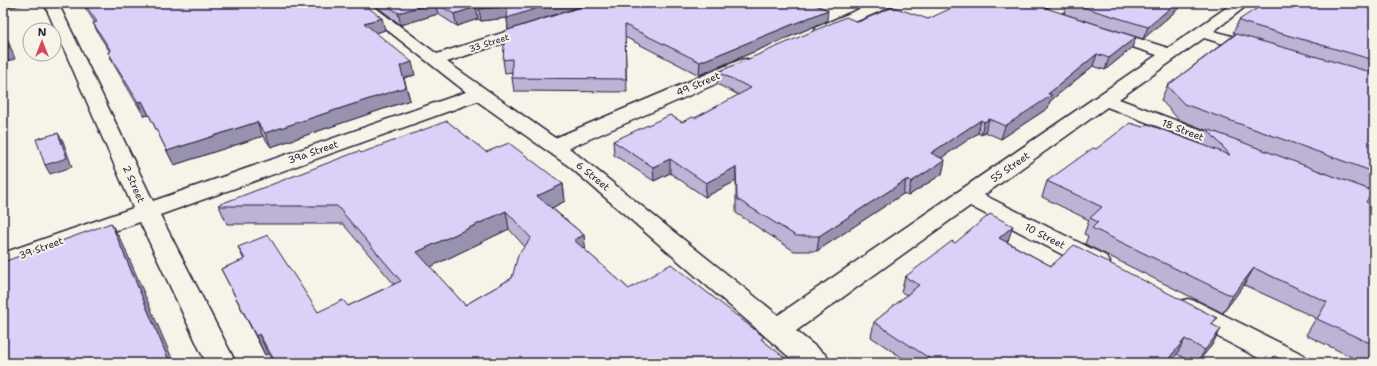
<svg xmlns="http://www.w3.org/2000/svg" width="1377" height="366" viewBox="0 0 1377 366" font-family="'Shantell Sans',sans-serif">
	<style>
		.lines { fill: none; stroke-linecap: round; stroke-linejoin: round }
		.street-casing { stroke: #22223b; stroke-width: 3 }
		.street { fill: #f7f3e8; fill-rule: evenodd }
		.wall { fill: #bcb3d5; stroke: #22223b; fill-rule: evenodd }
		.shaded-wall { fill: #9992ae; stroke: #22223b }
		.building { fill: #dbd0f8; stroke: #22223b; fill-rule: evenodd }
		.labels { text-anchor: middle; dominant-baseline: central; stroke-width: 4; stroke-linejoin: round; paint-order: stroke }
		.far-street-label { font-size: 9px; fill: #22223b; stroke: #f7f3e8 }
		.street-label { font-size: 10px; fill: #22223b; stroke: #f7f3e8 }
	</style>
	<rect width="100%" height="100%" fill="#f7f3e8"/>
	<filter id="ink" filterUnits="userSpaceOnUse"><feTurbulence type="fractalNoise" baseFrequency=".025" numOctaves="2"/><feDisplacementMap in="SourceGraphic" scale="8" xChannelSelector="R" yChannelSelector="G"/><feConvolveMatrix kernelMatrix="1 2 1 2 8 2 1 2 1" color-interpolation-filters="sRGB"/></filter>
	<g filter="url(#ink)">
		<g class="lines">
			<!-- street casing -->
			<g class="street-casing">
				<g id="street">
					<polygon points="44,3 58,3 153,201 466,92 353,3 369,3 437,54 527,25 539,25 541,28 539,31 447,62 555,138 740,60 746,59 752,60 755,64 752,68 569,148 778,315 1157,55 1099,36 1097,33 1099,30 1105,28 1111,30 1168,48 1233,3 1250,3 1214,31 1262,45 1264,49 1262,53 1256,54 1204,38 1119,99 1238,144 1241,148 1238,152 1231,154 1224,152 1107,107 984,195 1106,256 1110,262 1106,268 1097,270 1088,268 970,206 796,331 826,355 831,363 796,363 570,167 477,101 160,215 236,363 206,363 140,222 3,270 3,253 133,208"/>
					<polygon points="874,3 894,3 892,6 829,33 817,33 815,30 817,27"/>
					<polygon points="1058,3 1076,3 1074,6 1053,17 1043,17 1040,14 1043,11"/>
					<polygon points="1340,182 1374,194 1374,209 1332,194 1329,189 1332,184"/>
					<polygon points="1188,299 1198,302 1304,355 1309,363 1268,363 1178,316 1174,309 1178,302"/>
				</g>
			</g>
			<!-- street -->
			<use href="#street" class="street"/>
		</g>
		<!-- wall -->
		<g class="wall">
			<polygon points="82,3 362,3 385,30 376,33 415,75 404,78 410,100 271,147 263,136 174,165 149,115 144,116 114,65 108,52 110,52 99,35 93,23 95,23"/>
			<polygon points="372,3 591,3 508,30 507,18 481,21 478,19 457,26 438,14 401,25"/>
			<polygon points="594,3 827,21 699,75 625,37 627,92 514,91 512,78 512,72 505,73 503,60"/>
			<polygon points="1032,3 1055,3 1046,7"/>
			<polygon points="1067,3 1185,3 1143,39 1064,14"/>
			<polygon points="1374,3 1374,190 1366,202 1374,205 1374,363 1364,363 1306,335 1316,318 1244,285 1223,313 1085,244 1088,236 1084,234 1089,220 1042,197 1047,181 1096,149 1143,127 1200,144 1206,130 1178,119 1161,100 1167,86 1235,34 1233,33 1239,20 1318,4"/>
			<polygon points="962,8 1132,48 1105,70 1093,66 1050,101 1048,108 1001,139 985,132 981,135 978,133 941,158 945,160 942,174 908,196 903,194 817,251 794,251 736,213 736,181 705,197 670,173 654,181 614,155 613,141 695,118 739,95 717,84 718,72 858,22 928,19"/>
			<path d="M486,152L563,184L565,201L552,208L584,235L585,250L629,289L764,341L788,363H274L268,354L265,355L221,269L244,260L238,247L318,312L348,306L394,284L343,224H227L219,206L361,153ZM509,229L525,247L512,278L465,305L430,267Z"/>
			<polygon points="1008,241 1007,242 1051,266 1217,318 1212,325 1212,345 1197,363 1192,363 1177,354 1169,363 910,363 871,337 874,322 907,295 901,292 905,277 955,243"/>
		</g>
		<!-- shaded-wall -->
		<g class="shaded-wall">
			<polygon points="3,3 30,3 3,9"/>
			<polygon points="433,3 435,3 438,14 401,25 398,13"/>
			<polygon points="553,3 591,3 508,30 507,18 481,21 479,9 508,6"/>
			<polygon points="1047,3 1055,3 1046,7"/>
			<polygon points="1176,3 1185,3 1143,39 1148,27"/>
			<polygon points="476,7 478,19 457,26 454,14"/>
			<polygon points="828,10 827,21 699,75 700,62"/>
			<polygon points="382,18 385,30 367,36 364,23"/>
			<polygon points="3,27 15,59 3,62"/>
			<polygon points="1136,37 1132,48 1105,70 1109,58"/>
			<polygon points="1097,54 1093,66 1050,101 1048,108 1001,139 1005,126 1048,94"/>
			<polygon points="412,62 415,75 403,78 400,66"/>
			<polygon points="406,87 410,100 271,147 265,133"/>
			<polygon points="142,101 149,115 144,116 138,102"/>
			<polygon points="989,119 985,132 981,135 984,122"/>
			<polygon points="981,120 978,133 928,167 931,153"/>
			<polygon points="257,122 263,136 174,165 167,151"/>
			<polygon points="58,133 63,141 72,167 50,174 45,165"/>
			<polygon points="670,159 670,173 654,181 653,167"/>
			<polygon points="945,160 942,174 908,196 911,182"/>
			<polygon points="736,167 736,181 705,197 706,183"/>
			<polygon points="906,180 903,194 817,251 819,236"/>
			<polygon points="563,184 565,201 540,214 537,196"/>
			<polygon points="506,211 509,229 422,271 417,252"/>
			<polygon points="111,223 123,244 174,363 170,363"/>
			<polygon points="1013,226 1008,241 994,252 999,238"/>
			<polygon points="584,235 586,253 574,240"/>
			<polygon points="1254,268 1244,285 1223,313 1232,296"/>
			<polygon points="1221,329 1212,345 1197,363 1205,350"/>
			<polygon points="259,334 268,354 265,355 256,336"/>
			<polygon points="1185,339 1177,354 1169,363 1165,363"/>
		</g>
		<!-- building -->
		<g class="building">
			<polygon points="84,3 362,3 382,18 364,23 412,62 400,66 406,87 265,133 257,122 167,151 142,101 138,102 108,52 111,51 93,23 97,22"/>
			<polygon points="384,3 433,3 398,13"/>
			<polygon points="436,3 553,3 507,18 508,6 479,9 476,7 454,14"/>
			<polygon points="594,3 811,3 828,10 700,62 625,25 626,79 512,78 512,59 503,60 505,31"/>
			<polygon points="974,3 1030,3 1136,37 1109,58 1097,54 1048,94 1052,95 1005,126 989,119 984,122 981,120 931,153 945,160 911,182 906,180 819,236 796,236 737,199 736,167 706,183 670,159 653,167 613,141 670,115 682,122 693,117 695,118 751,88 718,72 846,17 858,22 893,7 928,19 956,6 962,8"/>
			<polygon points="1069,3 1176,3 1148,27"/>
			<polygon points="1265,3 1313,3 1318,4 1320,3 1374,3 1374,60 1245,23 1239,20"/>
			<polygon points="3,32 9,48 3,50"/>
			<polygon points="1236,34 1374,73 1374,172 1184,104 1167,86"/>
			<path d="M447,121L486,152L509,143L563,184L537,196L584,235L574,240L629,289L671,264L764,337L761,339L789,361L786,363H276L259,334L256,336L221,269L245,259L238,247L268,235L318,312L343,300L348,306L401,281L337,206H219L218,205L359,151L361,153ZM506,211L531,238L518,255L512,278L465,305L417,252Z"/>
			<polygon points="1130,123 1143,127 1147,124 1230,155 1207,129 1373,191 1366,202 1374,205 1374,345 1317,319 1327,302 1254,268 1232,296 1092,228 1098,222 1090,218 1102,207 1047,181 1093,148 1096,149"/>
			<polygon points="58,133 67,158 45,165 36,139"/>
			<polygon points="990,214 1013,226 999,238 1051,266 1074,245 1217,318 1211,324 1221,329 1205,350 1185,339 1165,363 935,363 935,362 874,322 919,285 905,277 952,241 955,243"/>
			<polygon points="111,223 170,363 3,363 3,262"/>
			<polygon points="1274,356 1289,363 1270,363"/>
		</g>
	</g>
	<g class="labels">
		<!-- far-street labels -->
		<g class="far-street-label">
			<text transform="translate(489 43) rotate(-18)">33 Street</text>
		</g>
		<!-- street labels -->
		<g class="street-label">
			<text transform="translate(698 84) rotate(-23)">49 Street</text>
			<text transform="translate(1183 130) rotate(21)">18 Street</text>
			<text transform="translate(313 152) rotate(-19)">39a Street</text>
			<text transform="translate(1010 167) rotate(-35)">55 Street</text>
			<text transform="translate(593 176) rotate(39)">6 Street</text>
			<text transform="translate(134 184) rotate(66)">2 Street</text>
			<text transform="translate(1045 236) rotate(27)">10 Street</text>
			<text transform="translate(41 248) rotate(-20)">39 Street</text>
		</g>
	</g>
	<!-- margin -->
	<rect width="1377" height="366" fill="none" stroke="#f7f3e8" stroke-width="16"/>
	<rect x="8" y="8" width="1361" height="350" fill="none" stroke="#22223b" stroke-width="1.5" filter="url(#ink)"/>
	<!-- north arrow -->
	<g transform="translate(42 42)"><circle r="19" fill="#f7f3e8" stroke="#a29fa3"/>
	<path d="M0-3L7 15L0 10L-7 15Z" fill="#d1495b"/>
	<text y="-6" font-size="11" font-weight="bold" text-anchor="middle" fill="#22223b">N</text>
	</g>
</svg>
